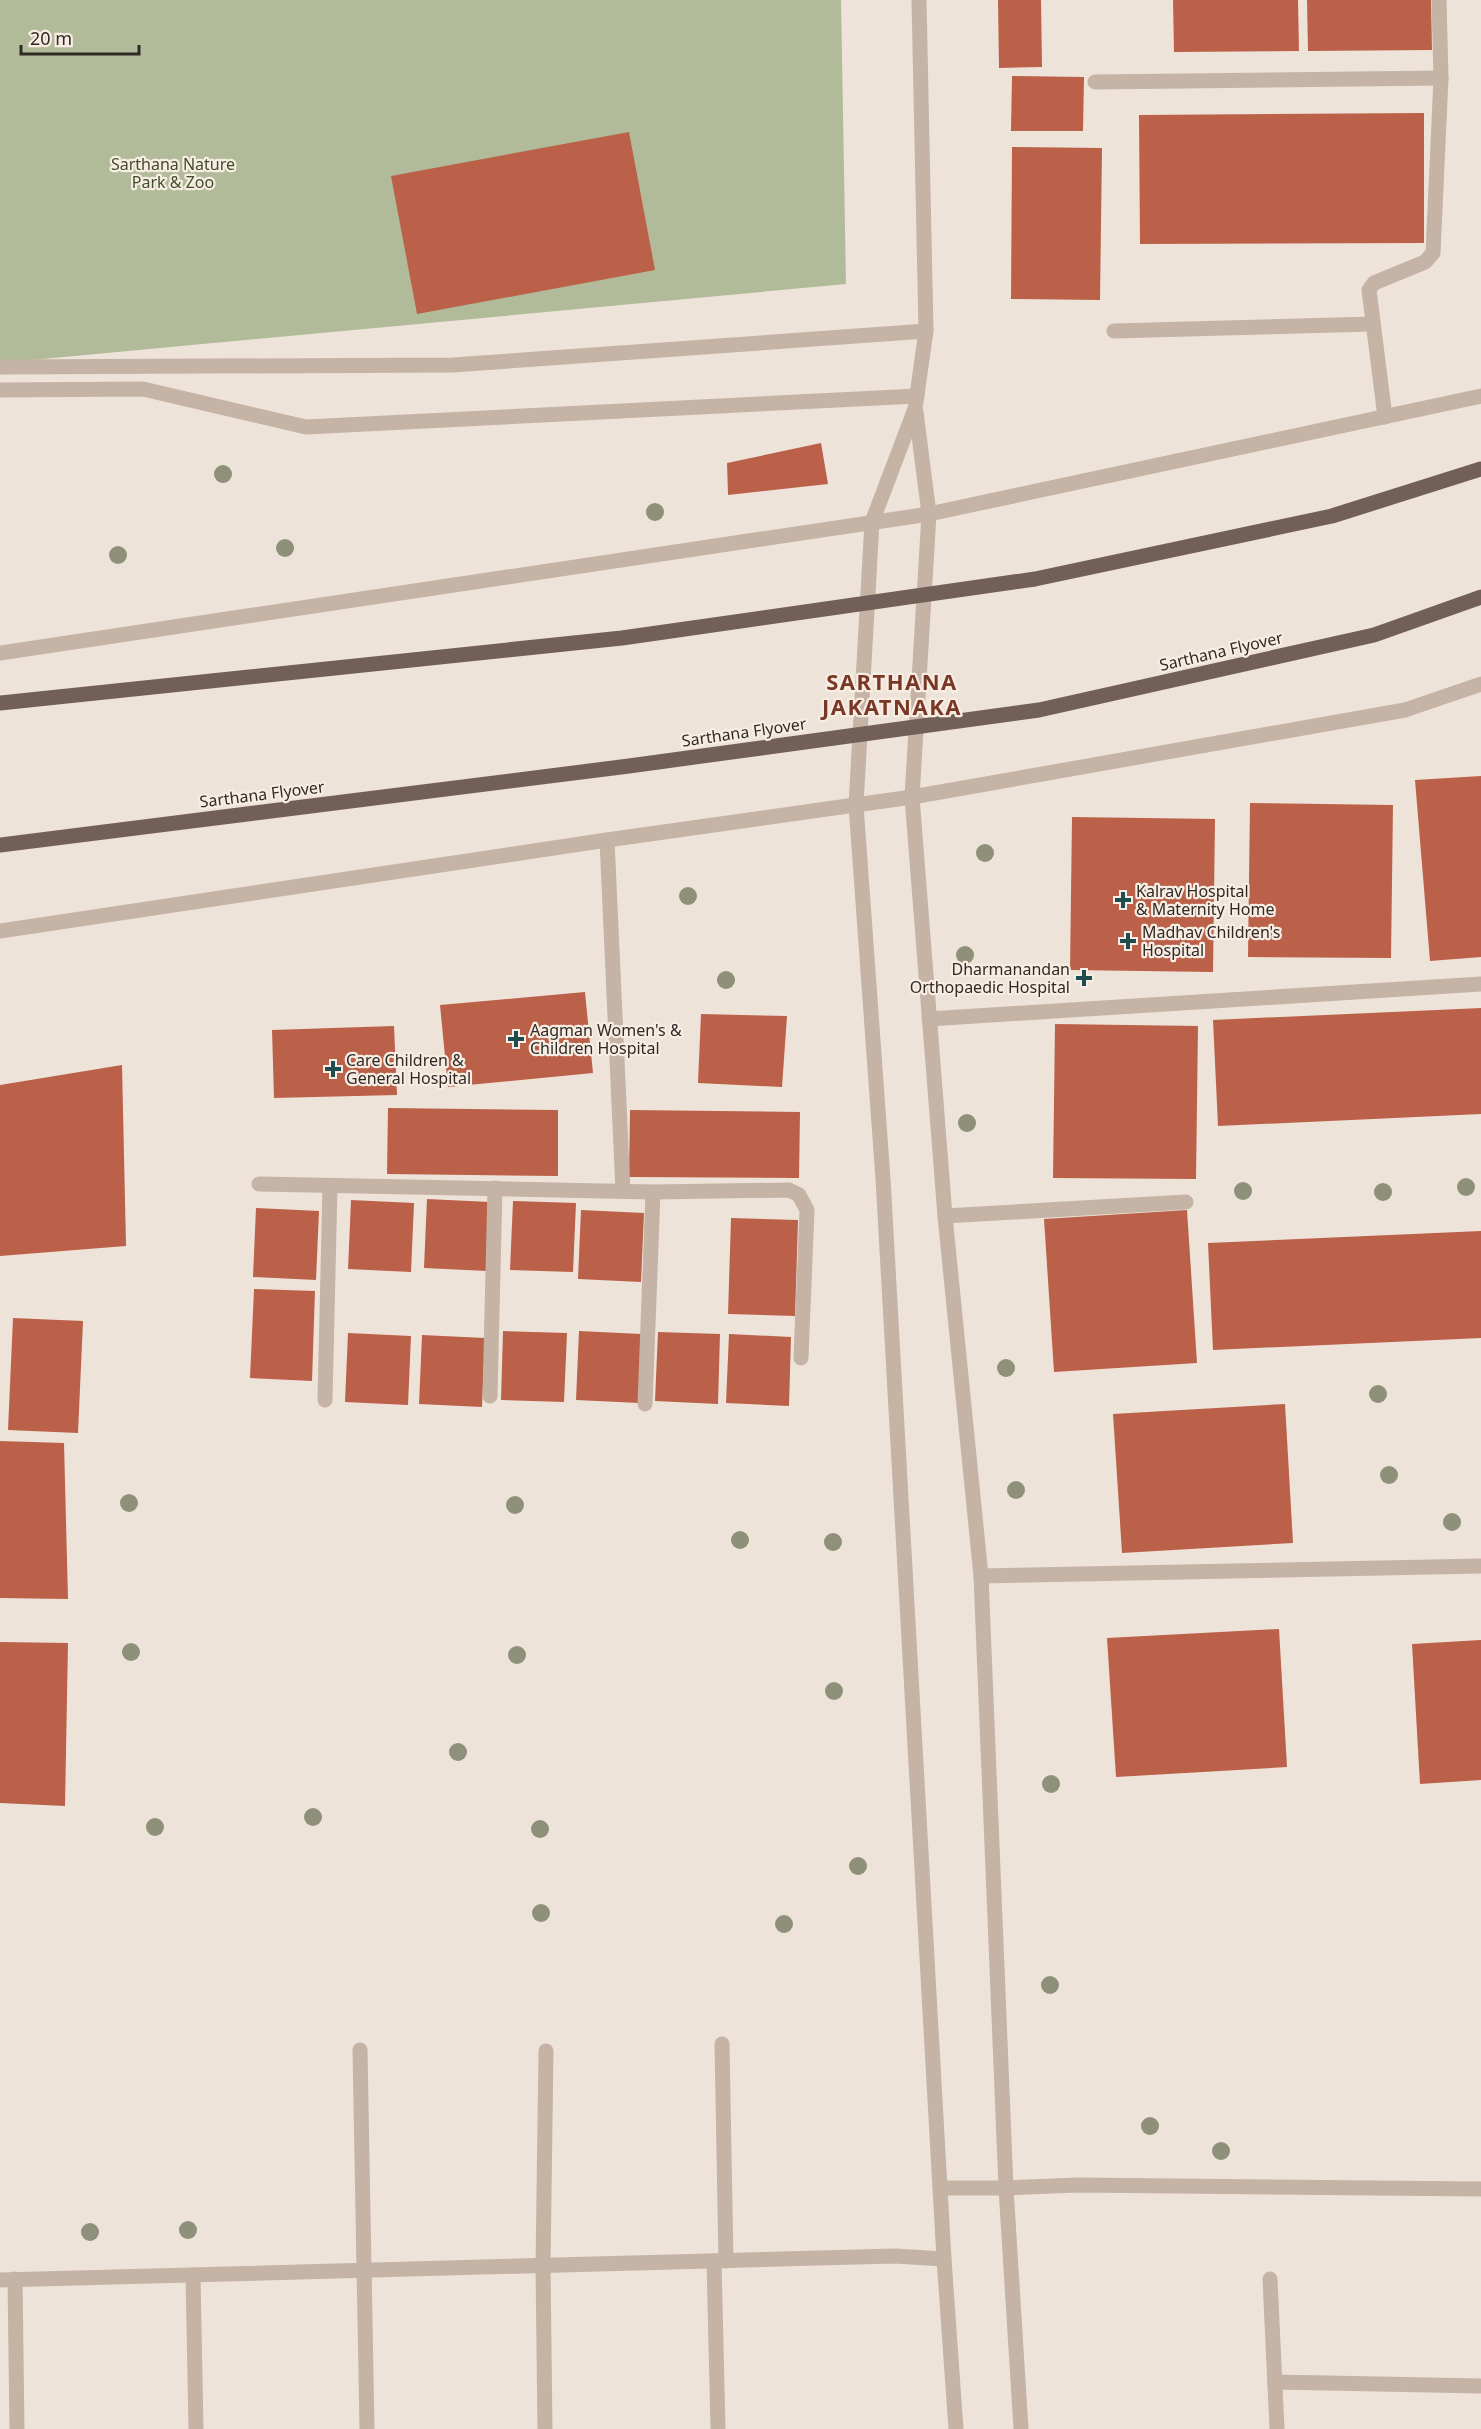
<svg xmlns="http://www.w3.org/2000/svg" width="1481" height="2429" viewBox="0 0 1481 2429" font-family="'Noto Sans',sans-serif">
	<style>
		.green { fill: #b1bb99 }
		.building { fill: #bb6149 }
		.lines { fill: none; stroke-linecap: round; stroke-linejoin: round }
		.minor { stroke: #c5b3a5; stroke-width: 15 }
		.major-bridge { stroke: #726058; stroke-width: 15 }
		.tree { fill: #8f9079 }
		.poi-dot { fill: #1f4d4f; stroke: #f7ede3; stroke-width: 2 }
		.labels { text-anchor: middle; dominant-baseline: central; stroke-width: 4.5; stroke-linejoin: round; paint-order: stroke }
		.park-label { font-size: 16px; fill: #424d2c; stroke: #f7ede3 }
		.street-label { font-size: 16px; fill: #312926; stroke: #f7ede3 }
		.poi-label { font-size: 16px; fill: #312926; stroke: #f7ede3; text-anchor: start }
		.district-label { font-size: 22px; font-weight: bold; letter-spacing: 1.5px; fill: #793726; stroke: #f7ede3 }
	</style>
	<rect width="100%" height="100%" fill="#eee3d8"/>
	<!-- green -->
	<polygon class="green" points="0,0 841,0 846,284 0,363"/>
	<!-- building -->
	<g class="building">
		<polygon points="998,0 1041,0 1042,67 999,68"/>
		<polygon points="1173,0 1298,0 1299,51 1174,52"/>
		<polygon points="1307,0 1431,0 1432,50 1308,51"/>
		<polygon points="1012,76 1084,77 1083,131 1011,131"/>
		<polygon points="1424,113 1424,243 1140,244 1139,115"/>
		<polygon points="629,132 655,270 417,314 391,176"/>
		<polygon points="1012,147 1102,148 1100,300 1011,299"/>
		<polygon points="821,443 828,484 728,495 727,463"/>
		<polygon points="1481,776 1481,957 1430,961 1415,780"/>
		<polygon points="1250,803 1393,805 1391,958 1248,957"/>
		<polygon points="1072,817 1215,819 1213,972 1070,970"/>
		<polygon points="585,992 593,1073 448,1087 440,1005"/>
		<polygon points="1481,1008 1481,1114 1218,1126 1213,1020"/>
		<polygon points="701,1014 787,1016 782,1087 698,1083"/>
		<polygon points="1055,1024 1198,1026 1196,1179 1053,1178"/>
		<polygon points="394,1026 397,1095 274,1098 272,1030"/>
		<polygon points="122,1065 126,1246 0,1256 0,1085"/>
		<polygon points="388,1108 558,1110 558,1176 387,1174"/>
		<polygon points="630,1110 800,1112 799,1178 629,1177"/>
		<polygon points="427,1199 490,1202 487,1271 424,1268"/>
		<polygon points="351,1200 414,1203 411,1272 348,1269"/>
		<polygon points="513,1201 576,1203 573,1272 510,1270"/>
		<polygon points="256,1208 319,1211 316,1280 253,1277"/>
		<polygon points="581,1210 644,1213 641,1282 578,1279"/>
		<polygon points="1187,1210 1197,1363 1054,1372 1044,1219"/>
		<polygon points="731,1218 798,1220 795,1316 728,1314"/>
		<polygon points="1481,1231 1481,1338 1213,1350 1208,1243"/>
		<polygon points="254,1289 315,1291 312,1381 250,1378"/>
		<polygon points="13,1318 83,1321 78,1433 8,1430"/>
		<polygon points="503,1331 567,1333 564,1402 501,1400"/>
		<polygon points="579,1331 641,1334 639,1403 576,1400"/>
		<polygon points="658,1332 720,1334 718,1404 655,1401"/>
		<polygon points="348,1333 411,1336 408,1405 345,1402"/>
		<polygon points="729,1334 791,1337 789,1406 726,1403"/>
		<polygon points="422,1335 485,1338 482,1407 419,1404"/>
		<polygon points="1285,1404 1293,1543 1122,1553 1113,1414"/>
		<polygon points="0,1441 64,1443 68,1599 0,1598"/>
		<polygon points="1279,1629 1287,1767 1116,1777 1107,1638"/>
		<polygon points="1481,1640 1481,1780 1420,1784 1412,1644"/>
		<polygon points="0,1642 68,1643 65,1806 0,1803"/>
	</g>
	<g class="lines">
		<!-- minor -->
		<g class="minor">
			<polyline points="919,0 926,331 915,409 872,522 856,805 883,1179 944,2259 956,2429"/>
			<polyline points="1095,82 1441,78"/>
			<polyline points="1114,331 1373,324"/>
			<polyline points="0,367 453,365 926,331"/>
			<polyline points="0,390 143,389 306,427 917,396"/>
			<polyline points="916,412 929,514 912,797 945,1216 981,1576 1006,2188 1021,2429"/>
			<polyline points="1385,417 1369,290 1374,283 1425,262 1433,253 1441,78 1439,0"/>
			<polyline points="0,653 929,514 1481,396"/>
			<polyline points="607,840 623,1191"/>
			<polyline points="0,931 607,840 912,797 1405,710 1481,684"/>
			<polyline points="929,1019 1481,984"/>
			<polyline points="259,1184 653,1192 789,1190 799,1195 807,1210 801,1358"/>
			<polyline points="945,1216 1186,1202"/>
			<polyline points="490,1396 495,1188"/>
			<polyline points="325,1400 330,1186"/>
			<polyline points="645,1404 653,1192"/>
			<polyline points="981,1576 1481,1566"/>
			<polyline points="722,2044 726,2261"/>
			<polyline points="360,2050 367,2429"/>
			<polyline points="940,2188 1006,2188 1077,2185 1481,2189"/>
			<polyline points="714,2261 718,2429"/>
			<polyline points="193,2275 196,2429"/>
			<polyline points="15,2279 17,2429"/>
			<polyline points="1270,2279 1277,2429"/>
			<polyline points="0,2280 895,2256 944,2259"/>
			<polyline points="1275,2382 1481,2386"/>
			<polyline points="545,2429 543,2266 546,2051"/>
		</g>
		<!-- major-bridge -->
		<g class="major-bridge">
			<polyline points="0,703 622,638 1035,579 1332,516 1481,469"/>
			<polyline points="0,845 629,766 1039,710 1374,635 1481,597"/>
		</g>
	</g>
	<!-- trees -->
	<g class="tree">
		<circle cx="223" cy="474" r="9"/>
		<circle cx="655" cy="512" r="9"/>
		<circle cx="285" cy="548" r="9"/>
		<circle cx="118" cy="555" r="9"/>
		<circle cx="985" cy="853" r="9"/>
		<circle cx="688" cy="896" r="9"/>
		<circle cx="965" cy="955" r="9"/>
		<circle cx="726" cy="980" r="9"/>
		<circle cx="967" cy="1123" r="9"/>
		<circle cx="1466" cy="1187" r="9"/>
		<circle cx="1243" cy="1191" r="9"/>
		<circle cx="1383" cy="1192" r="9"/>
		<circle cx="1006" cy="1368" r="9"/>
		<circle cx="1378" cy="1394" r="9"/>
		<circle cx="1389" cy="1475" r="9"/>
		<circle cx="1016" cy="1490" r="9"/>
		<circle cx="129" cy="1503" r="9"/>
		<circle cx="515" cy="1505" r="9"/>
		<circle cx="1452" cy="1522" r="9"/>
		<circle cx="740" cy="1540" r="9"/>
		<circle cx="833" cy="1542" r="9"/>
		<circle cx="131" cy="1652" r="9"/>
		<circle cx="517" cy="1655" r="9"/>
		<circle cx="834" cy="1691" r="9"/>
		<circle cx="458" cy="1752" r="9"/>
		<circle cx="1051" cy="1784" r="9"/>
		<circle cx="313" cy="1817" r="9"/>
		<circle cx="155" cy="1827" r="9"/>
		<circle cx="540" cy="1829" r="9"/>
		<circle cx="858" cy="1866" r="9"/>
		<circle cx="541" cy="1913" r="9"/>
		<circle cx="784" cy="1924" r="9"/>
		<circle cx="1050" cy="1985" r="9"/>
		<circle cx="1150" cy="2126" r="9"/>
		<circle cx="1221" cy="2151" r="9"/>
		<circle cx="188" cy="2230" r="9"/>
		<circle cx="90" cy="2232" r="9"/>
	</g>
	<!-- markers -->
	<g class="poi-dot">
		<path d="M1120 891h6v6h6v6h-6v6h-6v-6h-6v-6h6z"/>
		<path d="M1125 932h6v6h6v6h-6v6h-6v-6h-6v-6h6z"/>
		<path d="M1081 969h6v6h6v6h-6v6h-6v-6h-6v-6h6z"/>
		<path d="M513 1030h6v6h6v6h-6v6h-6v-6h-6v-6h6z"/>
		<path d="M330 1060h6v6h6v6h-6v6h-6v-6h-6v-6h6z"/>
	</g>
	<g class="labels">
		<!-- park labels -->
		<g class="park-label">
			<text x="173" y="164">Sarthana Nature<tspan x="173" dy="18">Park &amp; Zoo</tspan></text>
		</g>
		<!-- street labels -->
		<g class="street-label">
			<text transform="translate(1221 651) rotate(-13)">Sarthana Flyover</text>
			<text transform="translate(744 732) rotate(-8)">Sarthana Flyover</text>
			<text transform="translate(262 794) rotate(-7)">Sarthana Flyover</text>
		</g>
		<!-- poi labels -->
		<g class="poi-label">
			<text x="1136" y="891">Kalrav Hospital<tspan x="1136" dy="18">&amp; Maternity Home</tspan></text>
			<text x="1142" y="932">Madhav Children's<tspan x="1142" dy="18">Hospital</tspan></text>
			<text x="1070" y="969" text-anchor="end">Dharmanandan<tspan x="1070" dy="18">Orthopaedic Hospital</tspan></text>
			<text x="530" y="1030">Aagman Women's &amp;<tspan x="530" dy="18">Children Hospital</tspan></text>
			<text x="346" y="1060">Care Children &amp;<tspan x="346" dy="18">General Hospital</tspan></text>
		</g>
		<!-- district labels -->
		<g class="district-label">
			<text x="892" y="681">SARTHANA<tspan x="892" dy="25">JAKATNAKA</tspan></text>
		</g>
	</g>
	<!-- scale -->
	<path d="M21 45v9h118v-9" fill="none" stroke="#312926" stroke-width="3"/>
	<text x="30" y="45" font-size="18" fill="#312926" stroke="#f7ede3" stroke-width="4.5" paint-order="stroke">20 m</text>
</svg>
